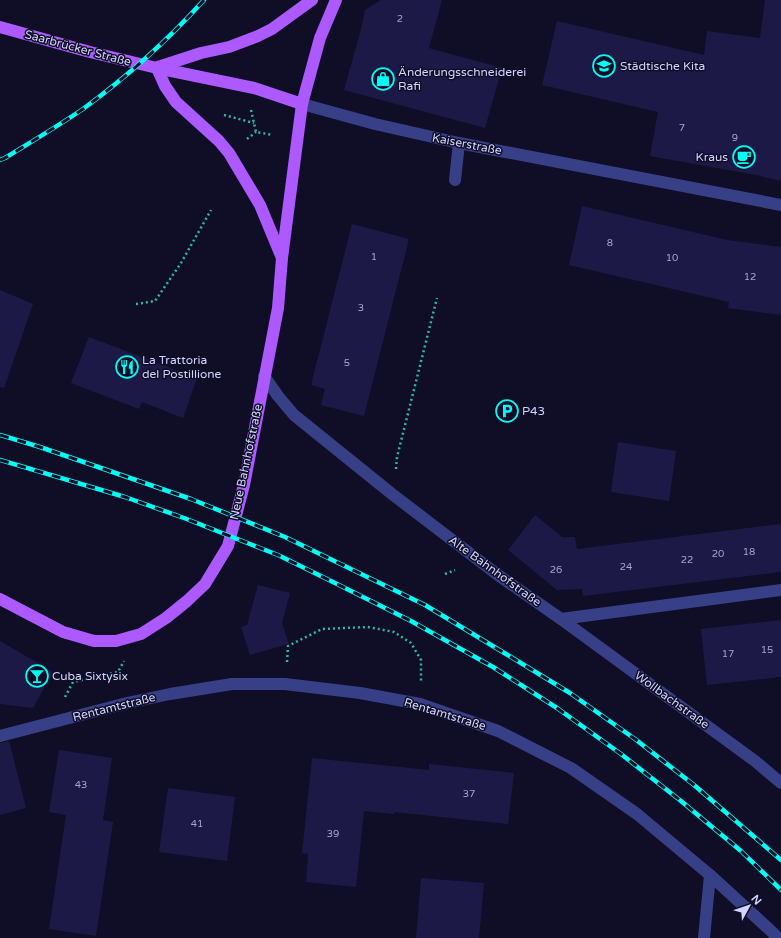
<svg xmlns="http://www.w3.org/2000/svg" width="781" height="938" viewBox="0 0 781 938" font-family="'Varela Round',sans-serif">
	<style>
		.building { fill: #1d1947 }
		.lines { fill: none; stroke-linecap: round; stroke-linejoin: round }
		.path { stroke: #2bbba0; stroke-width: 2.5; stroke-dasharray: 2 3; stroke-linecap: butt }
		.minor { stroke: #373f86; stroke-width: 12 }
		.major { stroke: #ac5aff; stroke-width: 12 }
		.rail-casing { stroke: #00fef7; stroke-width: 4.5 }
		.rail { stroke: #0f0e26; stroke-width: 3; stroke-dasharray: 9; stroke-linecap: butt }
		.labels { text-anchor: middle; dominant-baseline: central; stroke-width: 3; stroke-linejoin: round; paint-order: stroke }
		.number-label { font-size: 10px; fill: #a6a4d1 }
		.street-label { font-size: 12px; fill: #d3d3ff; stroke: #0f0e26 }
		.poi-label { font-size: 12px; fill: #d3d3ff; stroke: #0f0e26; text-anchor: start }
	</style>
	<rect width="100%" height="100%" fill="#0f0e26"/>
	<!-- building -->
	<g class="building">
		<polygon points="381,0 442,0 429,48 502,68 485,128 344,90 361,29 365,10"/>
		<polygon points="765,0 781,0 781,181 756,175 650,156 658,112 542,85 557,21 704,55 707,31 760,38"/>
		<polygon points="582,206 727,240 781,247 781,315 728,308 729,302 569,265"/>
		<polygon points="352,224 409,239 364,416 321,405 325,389 311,385"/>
		<polygon points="0,290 33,304 4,388 0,387"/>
		<polygon points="89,337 197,378 183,418 142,402 139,409 71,383"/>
		<polygon points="618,442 676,451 669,501 611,492"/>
		<polygon points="535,515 562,537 575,537 577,549 781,524 781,572 583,596 582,589 557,590 508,550"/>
		<polygon points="258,585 290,593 282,623 289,644 250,655 241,627 247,625"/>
		<polygon points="781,620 781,677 707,685 701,629"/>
		<polygon points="0,641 53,672 33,708 0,704"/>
		<polygon points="9,741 26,808 0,815 0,743"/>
		<polygon points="59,750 112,758 103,820 113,822 96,936 49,929 66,815 49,812"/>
		<polygon points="312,758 429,770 429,764 514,773 508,824 394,812 394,814 364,811 356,887 306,882 308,854 302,853"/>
		<polygon points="168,788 235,797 227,861 159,852"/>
		<polygon points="421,878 484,883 479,938 416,938"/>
	</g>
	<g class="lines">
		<!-- path -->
		<g class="path">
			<polyline points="251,110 256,132 273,135"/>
			<polyline points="224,115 254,123"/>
			<polyline points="247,139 256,132"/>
			<polyline points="136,304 155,301 181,263 211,210"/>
			<polyline points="396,469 397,457 437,298"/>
			<polyline points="445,574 455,570"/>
			<polyline points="287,662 288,646 322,629 368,627 394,632 411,643 421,660 421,681"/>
			<polyline points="65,697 73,682 118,672 124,661"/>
		</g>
		<!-- minor -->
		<g class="minor">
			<polyline points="302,104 375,124 459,143 781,205"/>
			<polyline points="455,180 459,143"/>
			<polyline points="264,376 278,396 294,415 392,494 498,575 561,619 755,761 781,783"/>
			<polyline points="561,619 781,590"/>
			<polyline points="0,736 127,703 170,694 232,684 285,684 360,693 420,704 498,731 571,768 637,814 710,875 770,930 778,938"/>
			<polyline points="704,938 710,875"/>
		</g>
		<!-- major -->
		<g class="major">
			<polyline points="0,27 90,52 157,68 254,88 302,104"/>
			<polyline points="158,67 201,53 229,47 258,36 272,29 312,0"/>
			<polyline points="157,68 165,86 176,102 219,141 229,153 260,205 282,258"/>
			<polyline points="0,599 63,632 94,641 116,641 141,634 166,618 187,601 205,584 228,546 244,485 278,308 282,258 302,104 320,38 336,0"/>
		</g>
		<!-- rail casing -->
		<g class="rail-casing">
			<g id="rail">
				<path d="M0,160L5,158C31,142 58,126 83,109C128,76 167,41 204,0"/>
				<polyline points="0,435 40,447 191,499 285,537 425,605 506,654 570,693 635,739 694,785 781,860"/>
				<polyline points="0,460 125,497 184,518 278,555 333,582 411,621 493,667 557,708 621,754 681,801 741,851 781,890"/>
			</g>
		</g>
		<!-- rail -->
		<use href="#rail" class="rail"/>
	</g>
	<!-- icons -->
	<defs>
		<g id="school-ring" transform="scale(1.15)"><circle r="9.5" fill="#0f0e26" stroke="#00fef7" stroke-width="1.5"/><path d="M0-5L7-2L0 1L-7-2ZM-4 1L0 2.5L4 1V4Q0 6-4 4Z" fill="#00fef7"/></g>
		<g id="shop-ring" transform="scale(1.15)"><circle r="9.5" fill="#0f0e26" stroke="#00fef7" stroke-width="1.5"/><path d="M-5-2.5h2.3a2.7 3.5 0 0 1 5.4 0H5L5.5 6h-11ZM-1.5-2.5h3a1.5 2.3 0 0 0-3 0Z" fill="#00fef7"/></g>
		<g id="cafe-ring" transform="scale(1.15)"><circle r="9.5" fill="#0f0e26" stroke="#00fef7" stroke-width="1.5"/><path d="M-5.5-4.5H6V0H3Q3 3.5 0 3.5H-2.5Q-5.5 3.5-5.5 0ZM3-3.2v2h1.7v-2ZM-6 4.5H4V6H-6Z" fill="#00fef7"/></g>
		<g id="restaurant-ring" transform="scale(1.15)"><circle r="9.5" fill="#0f0e26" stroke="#00fef7" stroke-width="1.5"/><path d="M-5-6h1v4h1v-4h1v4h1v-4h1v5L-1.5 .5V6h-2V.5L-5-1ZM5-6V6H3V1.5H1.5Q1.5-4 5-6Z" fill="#00fef7"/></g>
		<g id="parking-ring" transform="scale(1.15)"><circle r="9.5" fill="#0f0e26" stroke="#00fef7" stroke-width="1.5"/><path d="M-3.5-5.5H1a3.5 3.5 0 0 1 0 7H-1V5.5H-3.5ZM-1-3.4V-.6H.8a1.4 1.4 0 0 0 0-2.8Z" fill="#00fef7"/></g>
		<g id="bar-ring" transform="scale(1.15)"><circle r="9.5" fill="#0f0e26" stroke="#00fef7" stroke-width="1.5"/><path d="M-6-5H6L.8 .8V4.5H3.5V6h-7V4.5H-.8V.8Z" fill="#00fef7"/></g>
	</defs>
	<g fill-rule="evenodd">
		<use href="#school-ring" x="604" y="66"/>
		<use href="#shop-ring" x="383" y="79"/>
		<use href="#cafe-ring" x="744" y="157"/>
		<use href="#restaurant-ring" x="127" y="367"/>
		<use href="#parking-ring" x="507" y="411"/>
		<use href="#bar-ring" x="37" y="676"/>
	</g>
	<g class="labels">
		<!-- number labels -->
		<g class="number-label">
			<text x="400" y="19">2</text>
			<text x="682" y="128">7</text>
			<text x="735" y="138">9</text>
			<text x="610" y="243">8</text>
			<text x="374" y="257">1</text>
			<text x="672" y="258">10</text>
			<text x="750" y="277">12</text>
			<text x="361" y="308">3</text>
			<text x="347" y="363">5</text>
			<text x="749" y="552">18</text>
			<text x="718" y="554">20</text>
			<text x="687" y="560">22</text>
			<text x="626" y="567">24</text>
			<text x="556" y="570">26</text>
			<text x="767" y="650">15</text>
			<text x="728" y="654">17</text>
			<text x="81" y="785">43</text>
			<text x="469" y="794">37</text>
			<text x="197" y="824">41</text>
			<text x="333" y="834">39</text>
		</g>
		<!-- street labels -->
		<g class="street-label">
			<text transform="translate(78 48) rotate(15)">Saarbrücker Straße</text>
			<text transform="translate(467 144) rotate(11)">Kaiserstraße</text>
			<text transform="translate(246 462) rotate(-78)">Neue Bahnhofstraße</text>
			<text transform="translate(495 571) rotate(36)">Alte Bahnhofstraße</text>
			<text transform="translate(672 700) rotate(36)">Wollbachstraße</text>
			<text transform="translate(114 707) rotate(-14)">Rentamtstraße</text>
			<text transform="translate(445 714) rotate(17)">Rentamtstraße</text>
		</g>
		<!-- poi labels -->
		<g class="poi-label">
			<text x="620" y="66">Städtische Kita</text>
			<text x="398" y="72">Änderungsschneiderei<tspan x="398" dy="14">Rafi</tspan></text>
			<text x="728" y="157" text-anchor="end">Kraus</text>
			<text x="142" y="360">La Trattoria<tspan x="142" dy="14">del Postillione</tspan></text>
			<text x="522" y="411">P43</text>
			<text x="52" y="676">Cuba Sixtysix</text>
		</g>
	</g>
	<!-- north arrow -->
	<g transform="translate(749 906) rotate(50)" stroke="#0f0e26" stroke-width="3" paint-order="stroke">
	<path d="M0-3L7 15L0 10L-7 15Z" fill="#d3d3ff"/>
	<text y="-6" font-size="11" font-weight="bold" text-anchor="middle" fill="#d3d3ff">N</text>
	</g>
</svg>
